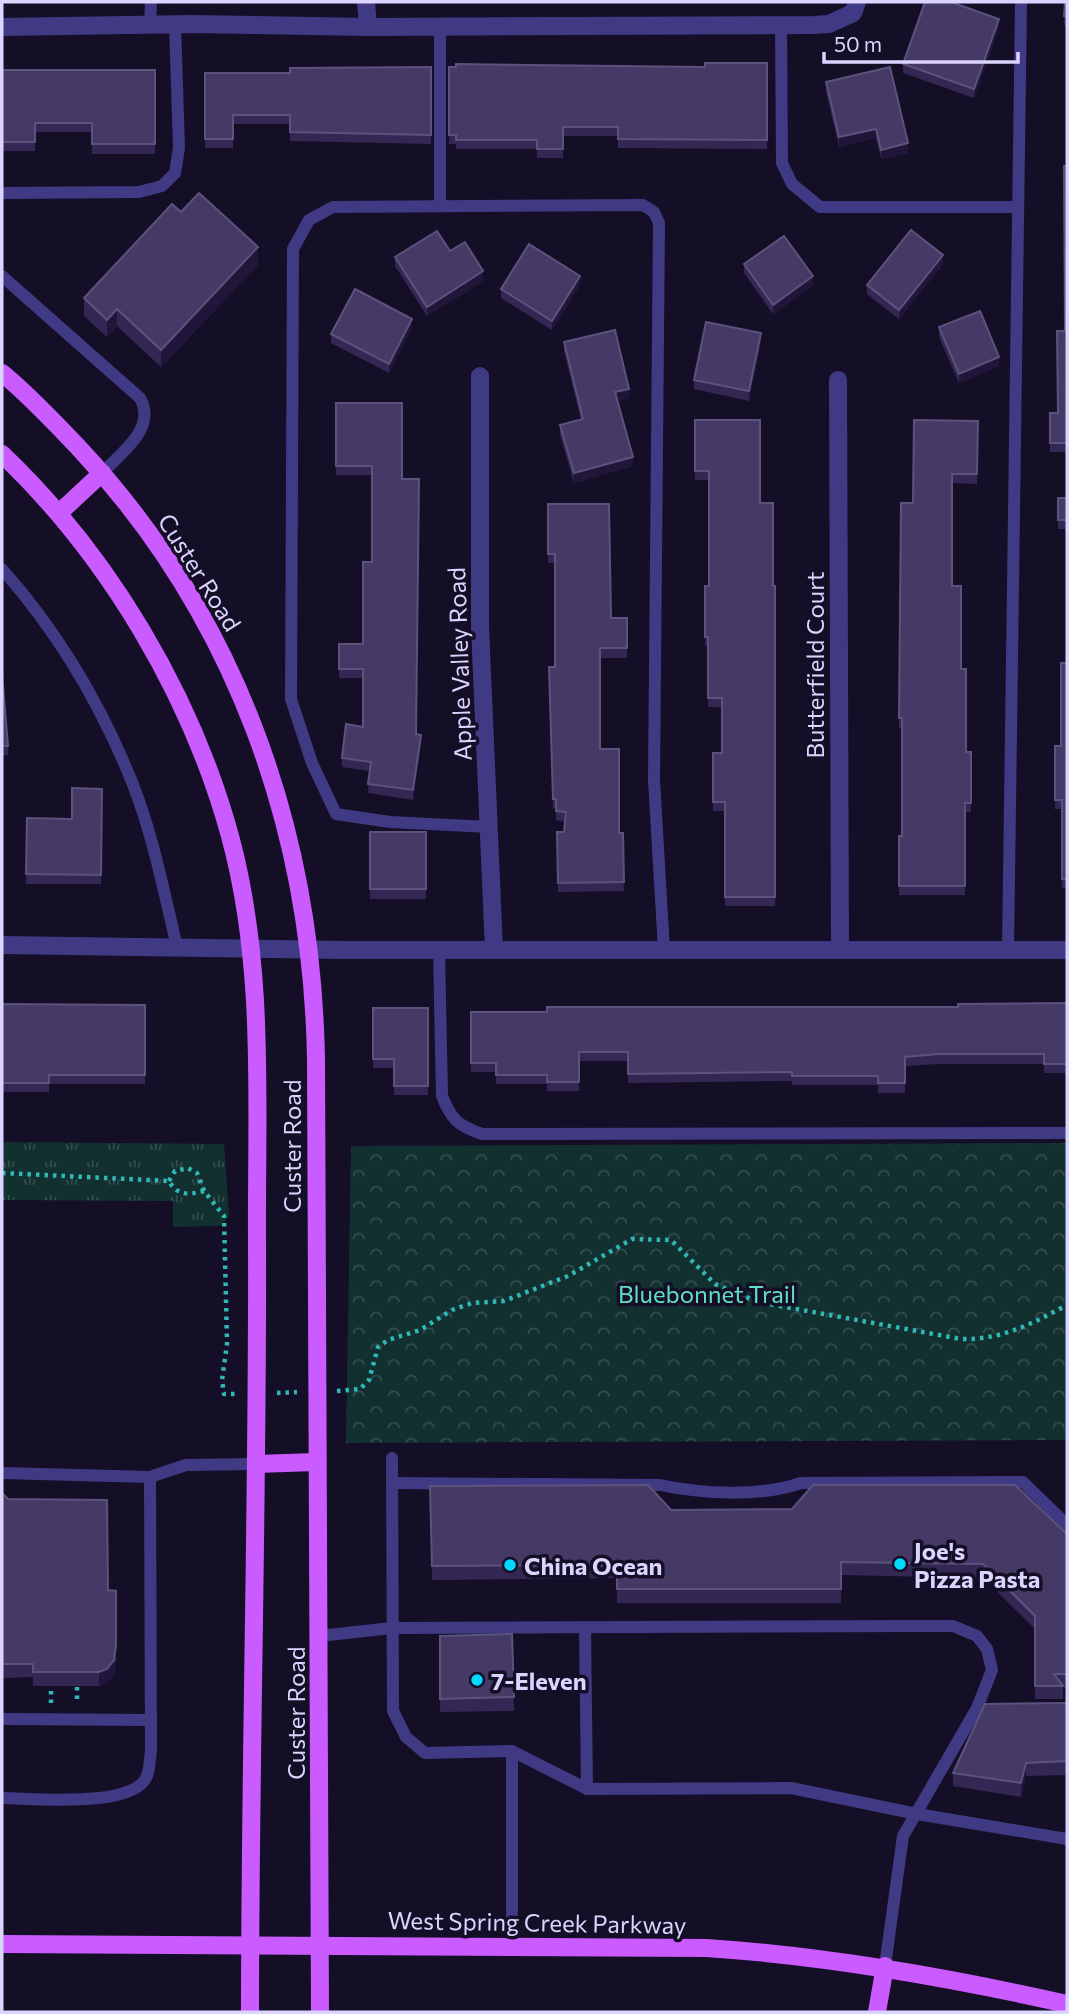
<svg xmlns="http://www.w3.org/2000/svg" width="1069" height="2014" viewBox="0 0 1069 2014" font-family="Commissioner,sans-serif">
	<style>
		.grass { fill: url(#grass-tufts) }
		.forest { fill: url(#forest-crowns) }
		.lines { fill: none; stroke-linecap: round; stroke-linejoin: round }
		.path { stroke: #2fb8b6; stroke-width: 4.5; stroke-dasharray: 3.5 5; stroke-linecap: butt }
		.lane { stroke: #403a85; stroke-width: 12 }
		.street { stroke: #403a85; stroke-width: 18 }
		.primary { stroke: #c95bff; stroke-width: 18 }
		.wall { fill: #332854 }
		.shaded-wall { fill: #1f163a }
		.building { fill: #453a66; stroke: #5c527e; stroke-width: 2 }
		.poi-dot { fill: #00daff; stroke: #140f26; stroke-width: 2.5 }
		.labels { text-anchor: middle; dominant-baseline: central; stroke-width: 7; stroke-linejoin: round; paint-order: stroke }
		.street-label { font-size: 24px; fill: #dbd4ff; stroke: #140f26 }
		.park-label { font-size: 24px; fill: #5fe0c5; stroke: #140f26 }
		.poi-label { font-size: 24px; font-weight: bold; fill: #dbd4ff; stroke: #140f26; text-anchor: start }
	</style>
	<defs>
		<pattern id="grass-tufts" width="24" height="20" patternUnits="userSpaceOnUse" patternTransform="scale(1.75)"><rect width="24" height="20" fill="#123030"/><path d="M3 7l-1-3M5 7V3M7 7l1-3M15 17l-1-3M17 17v-4M19 17l1-3" fill="none" stroke="#344d4f"/></pattern>
		<pattern id="forest-crowns" width="20" height="18" patternUnits="userSpaceOnUse" patternTransform="scale(1.75)"><rect width="20" height="18" fill="#123030"/><path d="M2 6a3 3 0 1 1 6 0M12 15a3 3 0 1 1 6 0" fill="none" stroke="#344d4f"/></pattern>
	</defs>
	<rect width="100%" height="100%" fill="#140f26"/>
	<!-- grass -->
	<polygon class="grass" points="2,1142 224,1144 229,1216 220,1226 173,1227 173,1201 2,1200"/>
	<!-- forest -->
	<polygon class="forest" points="1067,1143 1067,1440 346,1443 351,1146"/>
	<g class="lines">
		<!-- path -->
		<g class="path">
			<path d="M2,1173L169,1181C177,1196 189,1195 204,1191L224,1216L227,1344L222,1380L224,1394H237"/>
			<polyline points="169,1181 175,1171 188,1168 197,1173 204,1191"/>
			<path d="M337,1391L360,1389L369,1380L378,1347L388,1340L420,1330L452,1310L472,1303L504,1301L568,1276L632,1239L671,1240L715,1284L758,1302L961,1339C1002,1340 1031,1324 1067,1305"/>
			<polyline points="277,1393 297,1392"/>
			<polyline points="77,1687 77,1704"/>
			<polyline points="51,1703 51,1686"/>
		</g>
		<!-- lane -->
		<g class="lane">
			<polyline points="781,24 782,163 792,184 820,207 1017,207"/>
			<polyline points="150,25 151,2"/>
			<polyline points="440,27 440,206"/>
			<polyline points="2,193 139,192 162,186 175,173 179,148 175,24"/>
			<path d="M2,276L140,398C157,428 122,452 102,473"/>
			<path d="M2,569C57,631 101,705 132,782C153,835 164,892 177,947"/>
			<polyline points="489,827 390,822 336,814 312,763 291,699 293,249 309,220 333,207 643,205 654,212 659,223 654,780 664,950"/>
			<path d="M439,950L442,1096C451,1119 458,1126 482,1134L1067,1133"/>
			<polyline points="1008,950 1021,2"/>
			<polyline points="392,1458 393,1711 406,1737 425,1753 512,1751"/>
			<polyline points="2,1473 150,1477"/>
			<path d="M392,1483L660,1485C703,1494 760,1497 801,1483L1023,1482L1067,1525"/>
			<polyline points="585,1627 587,1789"/>
			<polyline points="319,1636 392,1628 922,1626 953,1626 977,1636 987,1649 992,1670 977,1708 903,1836 885,1966"/>
			<polyline points="2,1719 151,1720"/>
			<path d="M2,1798C32,1798 134,1809 147,1776C150,1768 150,1757 151,1749L150,1477L186,1465L256,1464"/>
			<polyline points="512,1946 512,1751 587,1789 791,1788 917,1814 1067,1839"/>
		</g>
		<!-- street -->
		<g class="street">
			<polyline points="366,2 368,27"/>
			<polyline points="2,27 191,24 368,27 814,25 829,24 853,13 857,2"/>
			<polyline points="480,376 480,627 494,950"/>
			<polyline points="838,380 840,950"/>
			<polyline points="2,945 347,950 1067,950"/>
		</g>
		<!-- primary -->
		<g class="primary">
			<path d="M2,373C29,395 54,422 78,447C236,615 312,830 316,1059L320,2012"/>
			<path d="M2,454C108,555 191,694 230,836C266,968 256,1107 257,1243C258,1499 250,1756 250,2012"/>
			<polyline points="59,513 102,473"/>
			<polyline points="256,1464 316,1462"/>
			<path d="M2,1944L706,1948C829,1956 947,1977 1067,2004"/>
			<polyline points="877,2012 885,1966"/>
		</g>
	</g>
	<!-- wall -->
	<g class="wall">
		<polygon points="1065,2 1067,2 1067,25 1064,25"/>
		<polygon points="999,28 974,98 903,73 903,64"/>
		<polygon points="767,63 767,149 618,148 618,136 563,136 563,158 537,158 537,149 456,149 456,144 449,144 449,67 705,67"/>
		<polygon points="431,67 431,144 290,141 290,124 233,124 233,148 205,148 205,73 290,73"/>
		<polygon points="2,70 155,70 155,154 92,154 92,132 35,132 35,151 2,151"/>
		<polygon points="826,82 908,153 881,159 876,138 839,147 826,91"/>
		<polygon points="1067,166 1067,452 1050,452 1050,413 1058,413 1065,331"/>
		<polygon points="181,212 258,265 161,367 117,326 107,337 84,316 84,298"/>
		<polygon points="450,251 483,281 427,316 395,266 395,257"/>
		<polygon points="744,264 813,286 773,314 744,273"/>
		<polygon points="943,264 899,319 867,294 867,285"/>
		<polygon points="580,285 552,330 501,298 501,289"/>
		<polygon points="939,327 999,366 959,383 939,337"/>
		<polygon points="412,328 389,373 331,343 331,334"/>
		<polygon points="564,342 629,398 618,401 633,466 574,483 560,435 560,425 581,420 564,351"/>
		<polygon points="761,343 749,401 694,389 694,380"/>
		<polygon points="336,403 402,479 416,734 421,744 413,800 368,793 369,771 342,767 342,758 363,727 363,678 339,678 339,644 363,644 372,562 372,475 336,475"/>
		<polygon points="695,420 760,503 773,586 775,586 775,906 725,906 725,811 713,811 713,753 722,753 722,707 708,707 708,646 705,646 705,586 709,586 709,480 695,480"/>
		<polygon points="978,421 977,484 952,483 952,586 961,669 966,752 971,752 971,812 965,812 965,895 899,895 899,836 902,836 902,728 899,728 901,503 913,503"/>
		<rect x="1058" y="498" width="9" height="31"/>
		<polygon points="548,504 611,618 627,618 627,658 600,658 600,749 619,833 623,833 624,891 558,892 557,832 564,832 565,822 556,820 556,808 553,808 549,667 555,667 555,563 548,563"/>
		<polygon points="1067,663 1067,888 1062,888 1062,809 1055,809 1055,746 1061,746"/>
		<polygon points="2,674 8,746 8,755 2,755"/>
		<polygon points="102,789 101,884 26,884 27,818 72,819"/>
		<rect x="370" y="832" width="56" height="67"/>
		<polygon points="1067,1003 1067,1073 1044,1073 1044,1064 938,1064 905,1066 905,1093 878,1093 878,1085 792,1085 792,1081 628,1083 628,1061 579,1061 579,1091 547,1091 547,1084 496,1084 496,1072 471,1072 471,1012 958,1007"/>
		<polygon points="2,1004 145,1005 145,1084 49,1084 49,1092 2,1092"/>
		<polygon points="373,1008 428,1008 428,1095 394,1095 394,1068 373,1068"/>
		<polygon points="430,1486 671,1510 1067,1534 1067,1687 1063,1687 1063,1699 1035,1699 1035,1629 983,1578 841,1575 841,1603 617,1603 617,1578 432,1580"/>
		<polygon points="2,1493 108,1590 116,1659 114,1674 107,1683 99,1686 33,1686 33,1677 2,1678"/>
		<polygon points="512,1634 514,1711 440,1712 440,1636"/>
		<polygon points="1067,1703 1067,1775 1026,1776 1021,1797 953,1786 953,1773"/>
	</g>
	<!-- shaded-wall -->
	<g class="shaded-wall">
		<polygon points="999,19 999,28 974,98 974,89"/>
		<polygon points="876,129 876,138 839,147 839,137"/>
		<polygon points="908,143 908,153 881,159 881,150"/>
		<polygon points="258,247 258,265 161,367 161,350"/>
		<polygon points="943,255 943,264 899,319 899,310"/>
		<polygon points="483,271 483,281 427,316 427,307"/>
		<polygon points="580,276 580,285 552,330 552,321"/>
		<polygon points="813,276 813,286 773,314 773,305"/>
		<polygon points="117,309 117,326 107,337 107,320"/>
		<polygon points="412,319 412,328 389,373 389,364"/>
		<polygon points="761,333 761,343 749,401 749,391"/>
		<polygon points="999,357 999,366 959,383 959,374"/>
		<polygon points="629,389 629,398 615,402 615,392"/>
		<polygon points="633,457 633,466 574,483 574,473"/>
		<polygon points="421,735 421,744 413,800 413,790"/>
		<polygon points="116,1645 114,1674 107,1683 99,1686 99,1672"/>
		<polygon points="1026,1763 1026,1776 1021,1797 1021,1783"/>
	</g>
	<!-- building -->
	<g class="building">
		<polygon points="925,2 951,2 999,19 974,89 903,64"/>
		<polygon points="1065,2 1067,2 1067,16 1064,16"/>
		<polygon points="705,63 767,63 767,140 618,139 618,127 563,127 563,149 537,149 537,140 456,140 456,135 449,135 449,67 456,67 456,64 705,67"/>
		<polygon points="431,67 431,135 290,132 290,115 233,115 233,139 205,139 205,73 290,73 290,68"/>
		<polygon points="890,67 908,143 881,150 876,129 839,137 826,82"/>
		<polygon points="2,70 155,70 155,144 92,144 92,123 35,123 35,142 2,142"/>
		<polygon points="1064,166 1067,166 1067,443 1050,443 1050,413 1058,413 1057,331 1065,331"/>
		<polygon points="199,193 258,247 161,350 117,309 107,320 84,298 172,204 181,212"/>
		<polygon points="911,230 943,255 899,310 867,285"/>
		<polygon points="437,231 450,251 465,242 483,271 427,307 395,257"/>
		<polygon points="784,236 813,276 773,305 744,264"/>
		<polygon points="529,244 580,276 552,321 501,289"/>
		<polygon points="355,289 412,319 389,364 331,334"/>
		<polygon points="980,311 999,357 959,374 939,327"/>
		<polygon points="706,322 761,333 749,391 694,380"/>
		<polygon points="615,330 629,389 615,392 633,457 574,473 560,425 583,419 564,342"/>
		<polygon points="336,403 402,403 402,479 419,479 416,734 421,735 413,790 368,784 371,762 342,758 346,724 363,727 363,669 339,669 339,644 363,644 363,562 372,562 372,466 336,466"/>
		<polygon points="695,420 760,420 760,503 773,503 773,586 775,586 775,897 725,897 725,802 713,802 713,753 722,753 722,698 708,698 708,637 705,637 705,586 709,586 709,471 695,471"/>
		<polygon points="914,420 978,421 977,474 952,474 952,586 961,586 961,669 966,669 966,752 971,752 971,803 965,803 965,886 899,886 899,836 902,836 902,718 899,718 901,503 913,503"/>
		<rect x="1058" y="498" width="9" height="22"/>
		<polygon points="548,504 609,504 611,618 627,618 627,648 600,648 600,749 619,749 619,833 623,833 624,882 558,883 557,832 564,832 566,812 556,811 556,799 553,799 549,667 555,667 555,554 548,554"/>
		<polygon points="1061,663 1067,663 1067,879 1062,879 1062,800 1055,800 1055,746 1061,746"/>
		<polygon points="2,674 8,746 2,746"/>
		<polygon points="72,788 102,789 101,875 26,874 27,818 72,819"/>
		<rect x="370" y="832" width="56" height="57"/>
		<polygon points="1067,1003 1067,1064 1044,1064 1044,1054 938,1054 905,1057 905,1083 878,1083 878,1076 792,1076 792,1072 628,1074 628,1052 579,1052 579,1082 547,1082 547,1075 496,1075 496,1063 471,1063 471,1012 547,1012 547,1007 958,1007 958,1004"/>
		<polygon points="2,1004 145,1005 145,1075 49,1075 49,1083 2,1083"/>
		<polygon points="373,1008 428,1008 428,1086 394,1086 394,1059 373,1059"/>
		<polygon points="648,1485 671,1510 792,1509 813,1485 1015,1485 1067,1534 1067,1674 1054,1674 1063,1686 1035,1686 1035,1616 983,1564 841,1562 841,1589 617,1589 617,1565 432,1566 430,1486"/>
		<polygon points="2,1493 8,1499 107,1500 108,1590 116,1591 116,1645 114,1660 107,1669 99,1672 33,1672 33,1664 2,1664"/>
		<polygon points="512,1634 514,1697 440,1699 440,1636"/>
		<polygon points="1067,1703 1067,1761 1026,1763 1021,1783 953,1773 985,1704"/>
	</g>
	<!-- markers -->
	<g class="poi-dot">
		<circle cx="900" cy="1564" r="7"/>
		<circle cx="510" cy="1565" r="7"/>
		<circle cx="477" cy="1680" r="7"/>
	</g>
	<g class="labels">
		<!-- street labels -->
		<g class="street-label">
			<text transform="translate(200 572) rotate(58)">Custer Road</text>
			<text transform="translate(459 664) rotate(-92)">Apple Valley Road</text>
			<text transform="translate(814 665) rotate(-90)">Butterfield Court</text>
			<text transform="translate(291 1146) rotate(-90)">Custer Road</text>
			<text transform="translate(295 1713) rotate(-90)">Custer Road</text>
			<text transform="translate(537 1922) rotate(1)">West Spring Creek Parkway</text>
		</g>
		<!-- park labels -->
		<g class="park-label">
			<text x="707" y="1293">Bluebonnet Trail</text>
		</g>
		<!-- poi labels -->
		<g class="poi-label">
			<text x="914" y="1550">Joe's<tspan x="914" dy="28">Pizza Pasta</tspan></text>
			<text x="524" y="1565">China Ocean</text>
			<text x="491" y="1680">7-Eleven</text>
		</g>
	</g>
	<!-- border -->
	<rect width="1069" height="2014" fill="none" stroke="#dbd4ff" stroke-width="7"/>
	<!-- scale -->
	<path d="M824 52v10h194v-10" fill="none" stroke="#dbd4ff" stroke-width="3.5"/>
	<text x="834" y="52" font-size="21" fill="#dbd4ff" stroke="#140f26" stroke-width="5" paint-order="stroke">50 m</text>
</svg>
